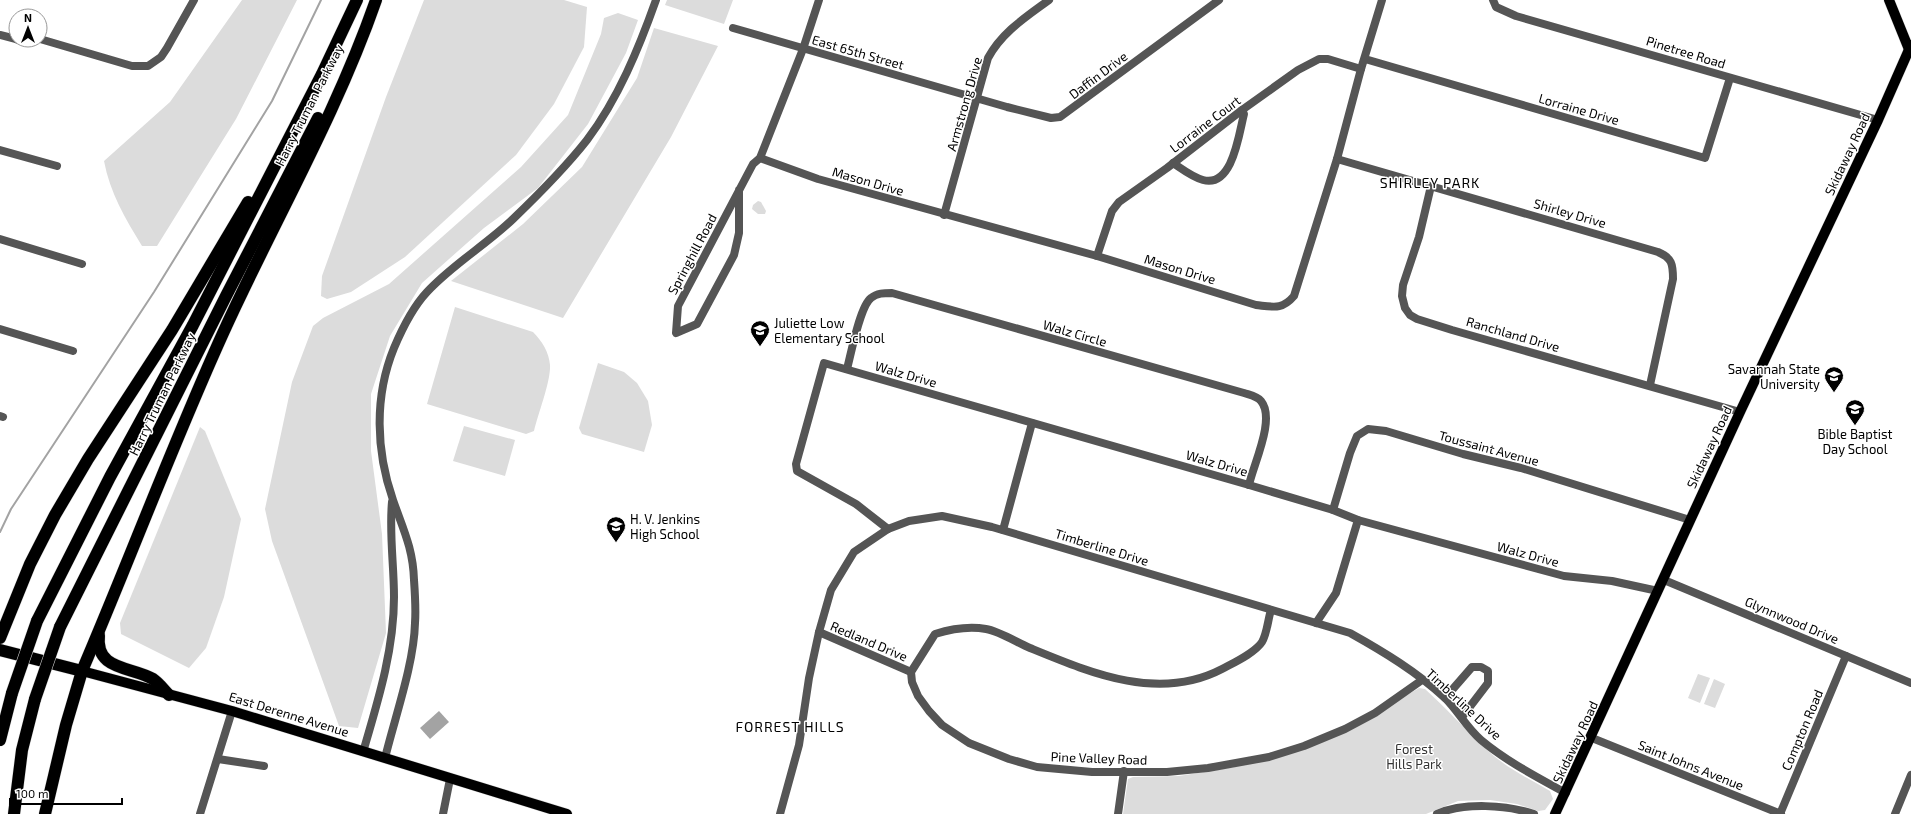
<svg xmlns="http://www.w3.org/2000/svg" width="1911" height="814" viewBox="0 0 1911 814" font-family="'Exo 2',sans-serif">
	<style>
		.green { fill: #dcdcdc }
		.water { fill: #a3a3a3 }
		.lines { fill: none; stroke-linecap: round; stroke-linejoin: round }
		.stream { stroke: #a3a3a3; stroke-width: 2 }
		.major-casing { stroke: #dbdbdb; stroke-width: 11 }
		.highway-casing { stroke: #dbdbdb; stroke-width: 13 }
		.minor { stroke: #555; stroke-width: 8 }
		.major { stroke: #000; stroke-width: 10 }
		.highway { stroke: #000; stroke-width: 12 }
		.highway-bridge-casing { stroke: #dbdbdb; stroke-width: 13; stroke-linecap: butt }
		.highway-bridge { stroke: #000; stroke-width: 12 }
		.labels { text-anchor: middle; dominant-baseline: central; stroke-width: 3; stroke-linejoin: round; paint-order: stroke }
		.street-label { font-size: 13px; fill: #000; stroke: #fff }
		.poi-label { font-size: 13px; fill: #000; stroke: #fff; text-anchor: start }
		.park-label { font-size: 13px; fill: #333; stroke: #fff }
		.neighbourhood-label { font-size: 14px; letter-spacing: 1px; fill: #000; stroke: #fff }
	</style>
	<rect width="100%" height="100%" fill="#fff"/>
	<!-- green -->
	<g class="green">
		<path d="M242,0H297L236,119L157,246H142C125,218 110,193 104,161L170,102Z"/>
		<polygon points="424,0 564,0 587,7 584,47 554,104 516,155 405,257 351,292 327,299 321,296 322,276 386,97"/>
		<polygon points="667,0 733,0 724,24 665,5"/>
		<polygon points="618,13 638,20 626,53 588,124 538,188 484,228 422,283 390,336 371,394 371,451 382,534 386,633 358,728 339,726 272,541 265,509 292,382 313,326 323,318 389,284 521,167 568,115 601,34 604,18"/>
		<polygon points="654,28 718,46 671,137 563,318 451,281 523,224 582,167 637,78"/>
		<polygon points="758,201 761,202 766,211 765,214 758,214 752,209 753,205"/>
		<path d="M455,307L533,332C542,341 549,352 550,365C551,381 538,414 534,431L526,434L427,404Z"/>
		<polygon points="598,363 624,372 637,383 648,401 652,425 644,452 582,434 579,428"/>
		<polygon points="464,426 515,440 505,476 453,461"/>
		<polygon points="200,427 205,431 241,519 224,597 206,648 189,668 121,634 120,623"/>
		<polygon points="1698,674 1710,678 1700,703 1688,698"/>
		<polygon points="1714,679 1725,684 1715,708 1704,704"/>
		<path d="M1419,688L1425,689C1445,707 1464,728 1484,747C1503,766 1527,778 1550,791L1553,799L1545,810L1538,811L1517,804L1490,800L1458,801L1426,814H1123L1128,779L1133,777L1179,776L1235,767L1362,721Z"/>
	</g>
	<!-- water -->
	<polygon class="water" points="439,711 449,722 430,739 420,728"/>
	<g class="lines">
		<!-- stream -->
		<polyline class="stream" points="0,532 11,509 154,292 272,101 321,0"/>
		<!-- major casing -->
		<g class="major-casing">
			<g id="major">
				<polyline points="1889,0 1910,52"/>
				<polyline points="82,671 232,711 567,814"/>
				<polyline points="1555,814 1740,412 1878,120 1911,45"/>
			</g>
		</g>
		<!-- highway casing -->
		<g class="highway-casing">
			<g id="highway">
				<polyline points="37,621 110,477 193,325 322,74 357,0"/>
				<polyline points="60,627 226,296 318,118"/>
				<path d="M99,635C95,671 131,666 153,679C159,683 164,690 169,695"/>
				<polyline points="0,638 30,564 55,515 88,459 172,330 248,202"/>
				<polyline points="0,650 82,671"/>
				<polyline points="0,740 12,693"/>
				<polyline points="14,814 22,750 35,699"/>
				<path d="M45,814L66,725L82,671C130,559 173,443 224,331C274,221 336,115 376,0"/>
			</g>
		</g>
		<!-- minor -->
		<g class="minor">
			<polyline points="1493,0 1496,7 1516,16 1878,120"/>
			<polyline points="733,28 1007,107 1051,118 1060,117 1219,0"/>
			<polyline points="0,35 16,39"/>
			<polyline points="40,39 132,66 148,66 161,57 167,48 194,0"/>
			<polyline points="18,40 28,40"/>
			<polyline points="1365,59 1705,158 1730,78"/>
			<polyline points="0,150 57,166"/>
			<path d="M760,158L818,179L1097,256L1256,305C1274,307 1282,310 1294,296L1337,159L1361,69L1382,0"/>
			<path d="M1337,159L1658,252C1672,258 1673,264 1673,279L1650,385"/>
			<path d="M1173,163C1182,169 1192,177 1203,180C1233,188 1239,133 1244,114L1242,110"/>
			<polyline points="1431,186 1419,237 1403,285 1402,296 1405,308 1410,315 1417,319 1452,330 1740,412"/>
			<polyline points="739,190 739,233 734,255 697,324 676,333 678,306 753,164 760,158 803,49 819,0"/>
			<path d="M944,215L988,58C1002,32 1026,17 1049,0"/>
			<polyline points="0,239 82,264"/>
			<polyline points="1097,256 1112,211 1119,202 1167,168 1242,110 1298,70 1319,59 1328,59 1361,69"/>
			<polyline points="0,329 73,351"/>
			<path d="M847,369C851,354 860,306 871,298C877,293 884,293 892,293L1244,393C1250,395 1257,396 1261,401C1276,419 1253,465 1249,485"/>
			<polyline points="0,416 3,417"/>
			<polyline points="1333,510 1350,453 1357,436 1368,429 1386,431 1463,454 1521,468 1690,520"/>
			<polyline points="888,529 856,504 797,471 796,464 824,363 1249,485 1333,510 1358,520 1564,576 1612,581 1658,591"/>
			<polyline points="1003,530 1032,423"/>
			<polyline points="1664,580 1911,683"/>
			<path d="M1271,610C1268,619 1267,634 1262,642C1255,653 1233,663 1222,669C1159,702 1091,673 1030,648C1018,643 999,631 986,629C969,626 951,629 935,634L911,672L912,682L918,696L929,711L942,725L969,743L1009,759L1037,767L1092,772H1167L1208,768L1269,757L1304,746L1345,729L1375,713L1422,680"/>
			<polyline points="1316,623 1336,593 1358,520"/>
			<polyline points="819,632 911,672"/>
			<polyline points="1445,698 1472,667 1481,667 1488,671 1488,683 1462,717"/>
			<polyline points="1592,738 1781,814"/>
			<path d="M363,752C378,701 394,650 394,597C394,565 389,533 392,502"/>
			<path d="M385,758C395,717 414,664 415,623C416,609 415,594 414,580C413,548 403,529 393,500C376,451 374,397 394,348C402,329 413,307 427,292C453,264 486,245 513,219C539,194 565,168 587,140C618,99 639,48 656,0"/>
			<polyline points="218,759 264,766"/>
			<polyline points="200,814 232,711"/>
			<polyline points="443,814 450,779"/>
			<path d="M780,814L799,745L809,678L819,632L831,590L854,552L888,529L909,521L942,516L992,527L1350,633C1384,652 1417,672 1445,698C1458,711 1467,728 1481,740C1506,761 1537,777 1566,793"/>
			<polyline points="1118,814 1124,771"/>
			<path d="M1437,814C1464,802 1507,805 1534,814"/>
			<polyline points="1780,814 1846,656"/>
			<polyline points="1895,814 1911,775"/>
		</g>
		<!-- major -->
		<use href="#major" class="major"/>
		<!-- highway -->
		<use href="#highway" class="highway"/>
		<!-- highway-bridge casing -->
		<g class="highway-bridge-casing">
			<g id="highway-bridge">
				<polyline points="12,693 37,621"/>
				<polyline points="35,699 60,627"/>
			</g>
		</g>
		<!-- highway-bridge -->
		<use href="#highway-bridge" class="highway-bridge"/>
	</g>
	<!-- icons -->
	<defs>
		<g id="school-pin" transform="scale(1)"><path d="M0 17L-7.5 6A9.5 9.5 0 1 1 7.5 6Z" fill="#000" stroke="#fff"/><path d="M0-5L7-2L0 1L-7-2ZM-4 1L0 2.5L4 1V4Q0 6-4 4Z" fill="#fff"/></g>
		<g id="university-pin" transform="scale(1)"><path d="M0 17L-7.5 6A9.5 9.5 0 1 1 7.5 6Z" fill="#000" stroke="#fff"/><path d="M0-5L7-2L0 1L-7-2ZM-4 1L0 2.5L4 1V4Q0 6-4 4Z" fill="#fff"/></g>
	</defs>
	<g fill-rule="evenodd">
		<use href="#school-pin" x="760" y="330"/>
		<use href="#university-pin" x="1834" y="376"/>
		<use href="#school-pin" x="1855" y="409"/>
		<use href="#school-pin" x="616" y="526"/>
	</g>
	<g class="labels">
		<!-- street labels -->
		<g class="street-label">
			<text transform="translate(858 52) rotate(16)">East 65th Street</text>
			<text transform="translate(1686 52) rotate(17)">Pinetree Road</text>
			<text transform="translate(1098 75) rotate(-37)">Daffin Drive</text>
			<text transform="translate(964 104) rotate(-74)">Armstrong Drive</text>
			<text transform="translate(309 105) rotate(-63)">Harry Truman Parkway</text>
			<text transform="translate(1579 109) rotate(16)">Lorraine Drive</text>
			<text transform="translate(1205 124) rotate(-37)">Lorraine Court</text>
			<text transform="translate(1847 154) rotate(-65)">Skidaway Road</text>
			<text transform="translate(868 181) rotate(16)">Mason Drive</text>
			<text transform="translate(1570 213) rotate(16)">Shirley Drive</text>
			<text transform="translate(692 254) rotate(-62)">Springhill Road</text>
			<text transform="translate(1180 269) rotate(17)">Mason Drive</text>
			<text transform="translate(1075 333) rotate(16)">Walz Circle</text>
			<text transform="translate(1513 334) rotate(16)">Ranchland Drive</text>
			<text transform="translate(906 374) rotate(16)">Walz Drive</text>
			<text transform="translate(162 394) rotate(-64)">Harry Truman Parkway</text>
			<text transform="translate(1709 447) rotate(-65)">Skidaway Road</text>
			<text transform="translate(1489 448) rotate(15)">Toussaint Avenue</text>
			<text transform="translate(1217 463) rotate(16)">Walz Drive</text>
			<text transform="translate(1102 547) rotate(17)">Timberline Drive</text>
			<text transform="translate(1528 554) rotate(15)">Walz Drive</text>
			<text transform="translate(1792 620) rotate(23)">Glynnwood Drive</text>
			<text transform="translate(869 641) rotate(23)">Redland Drive</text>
			<text transform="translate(1464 704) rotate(43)">Timberline Drive</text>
			<text transform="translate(289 714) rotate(17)">East Derenne Avenue</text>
			<text transform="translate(1802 730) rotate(-67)">Compton Road</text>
			<text transform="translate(1575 742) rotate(-65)">Skidaway Road</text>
			<text transform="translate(1099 758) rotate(2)">Pine Valley Road</text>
			<text transform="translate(1691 765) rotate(22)">Saint Johns Avenue</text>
		</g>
		<!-- poi labels -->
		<g class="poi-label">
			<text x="774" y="323">Juliette Low<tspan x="774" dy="15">Elementary School</tspan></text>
			<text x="1820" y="369" text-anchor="end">Savannah State<tspan x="1820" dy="15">University</tspan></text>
			<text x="1855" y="434" text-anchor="middle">Bible Baptist<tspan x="1855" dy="15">Day School</tspan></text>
			<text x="630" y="519">H. V. Jenkins<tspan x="630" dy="15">High School</tspan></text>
		</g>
		<!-- park labels -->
		<g class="park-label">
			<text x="1414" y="749">Forest<tspan x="1414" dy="15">Hills Park</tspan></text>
		</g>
		<!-- neighbourhood labels -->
		<g class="neighbourhood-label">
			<text x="1430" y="182">SHIRLEY PARK</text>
			<text x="790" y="726">FORREST HILLS</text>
		</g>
	</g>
	<!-- north arrow -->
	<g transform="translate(28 28)"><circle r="19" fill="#ffffff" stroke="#999999"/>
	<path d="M0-3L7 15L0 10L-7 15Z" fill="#000000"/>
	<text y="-6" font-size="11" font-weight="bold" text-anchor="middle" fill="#000000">N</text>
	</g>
	<!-- scale -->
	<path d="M10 798v6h112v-6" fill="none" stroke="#000000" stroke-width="2"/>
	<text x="16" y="798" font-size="12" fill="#000000" stroke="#ffffff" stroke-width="3" paint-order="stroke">100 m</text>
</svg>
